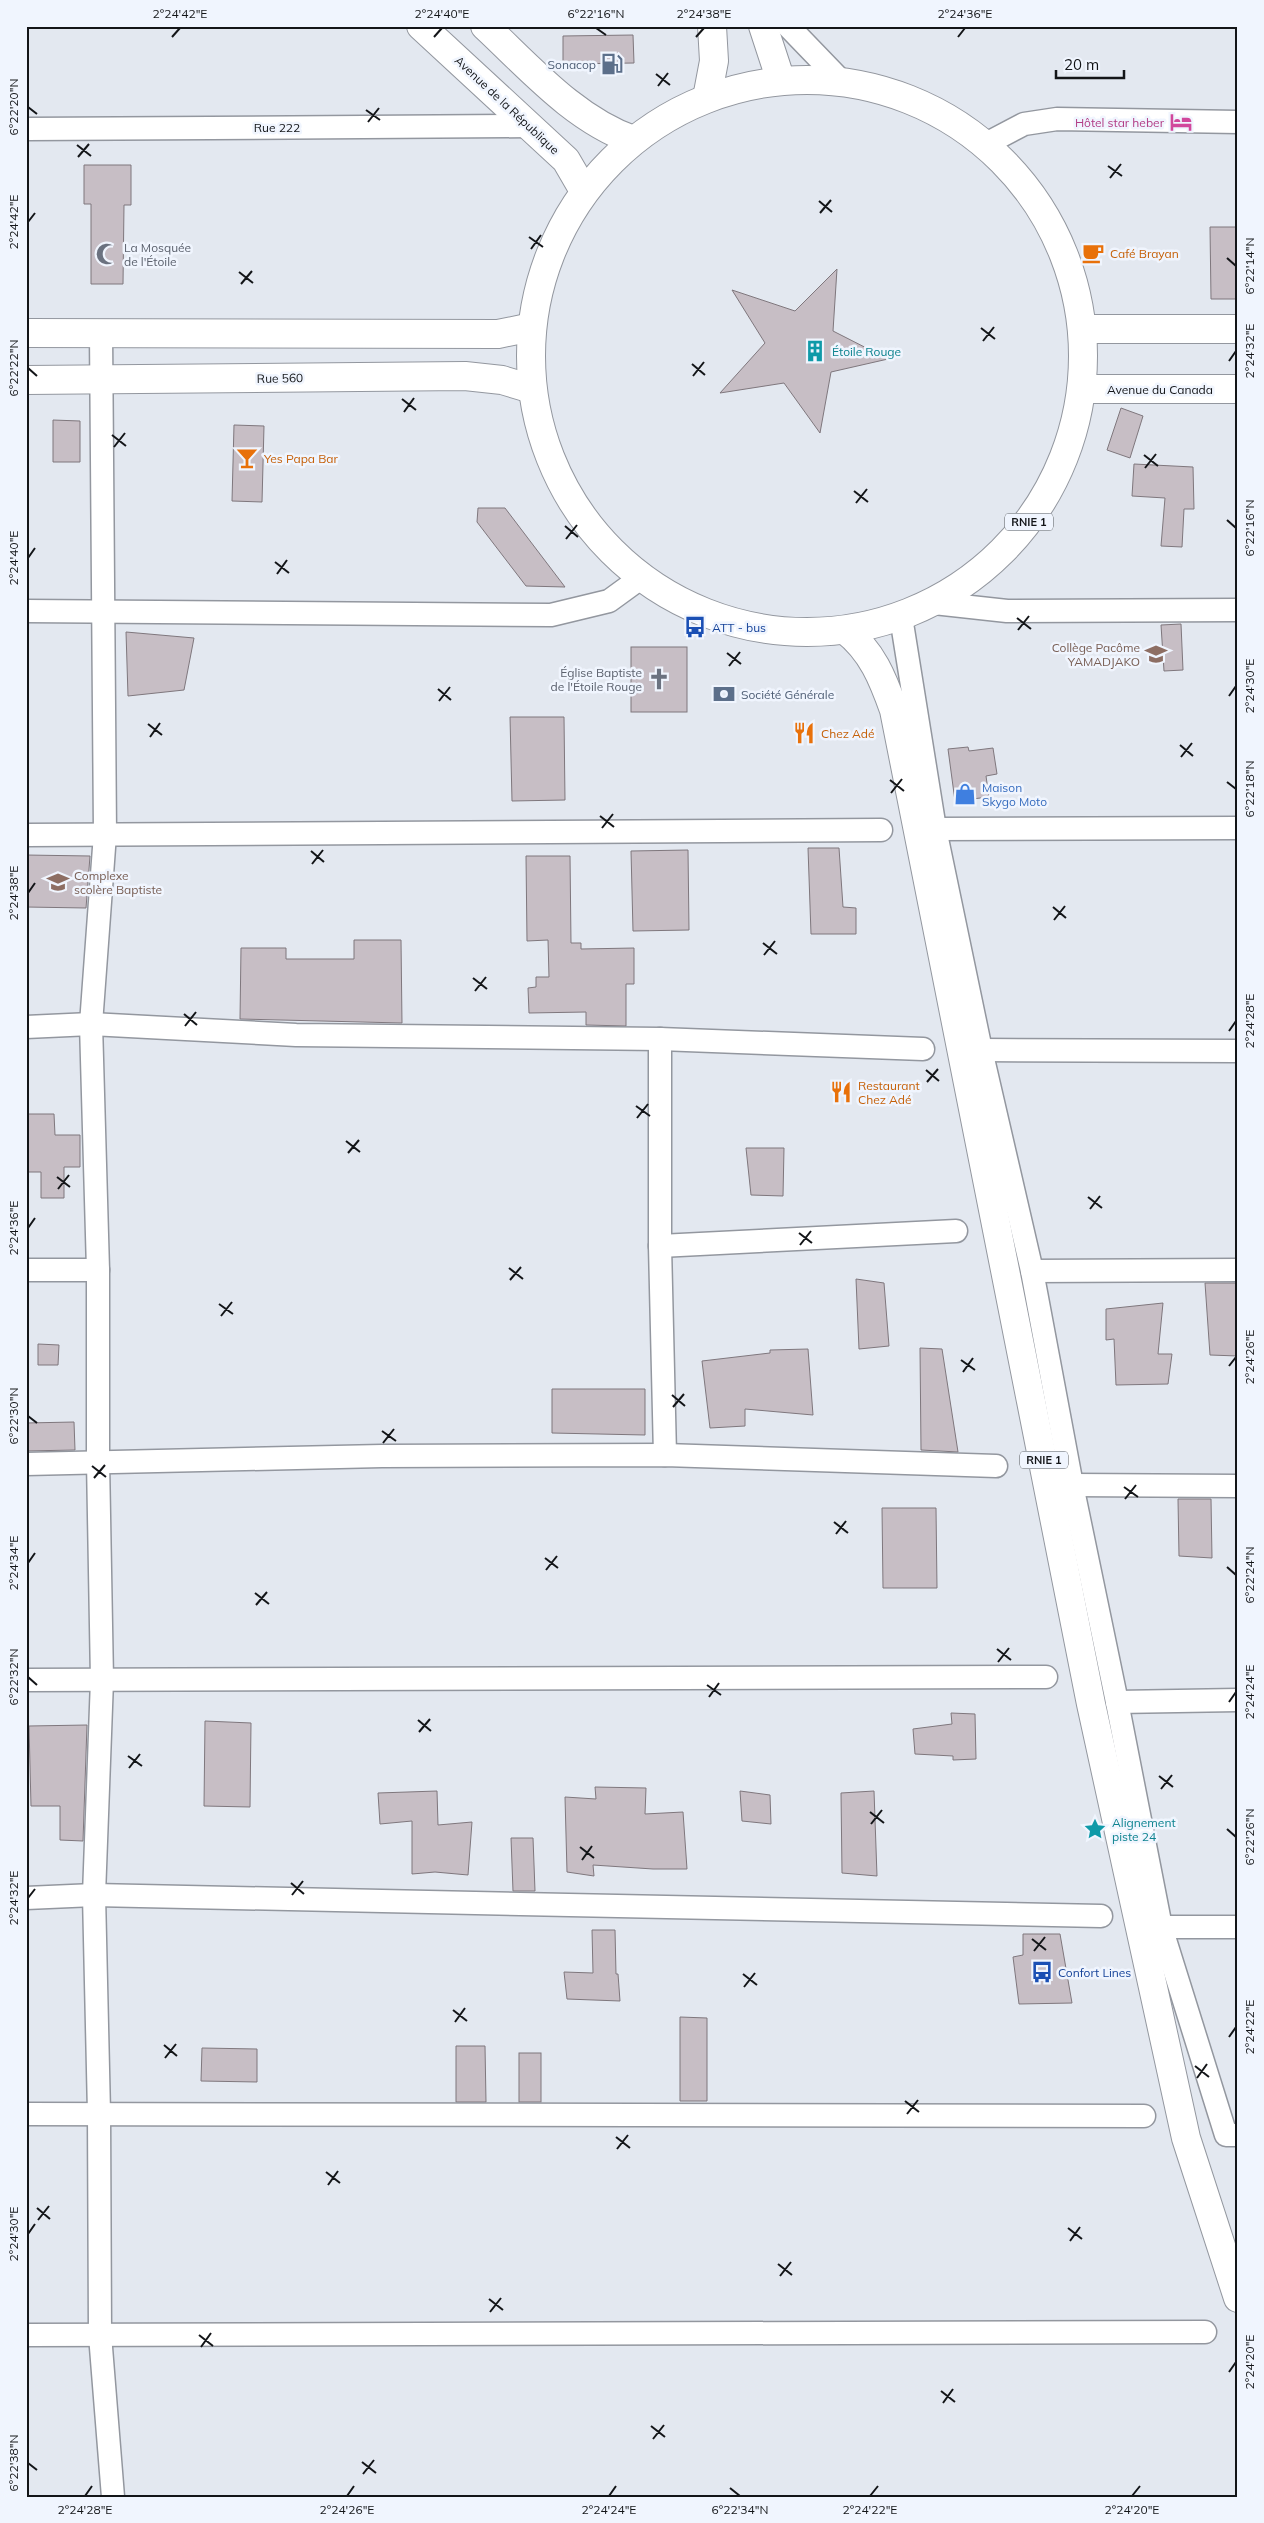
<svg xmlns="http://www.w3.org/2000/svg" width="1264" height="2523" viewBox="0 0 1264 2523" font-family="Mulish,sans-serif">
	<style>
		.building { fill: #c7bec5; stroke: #7f777d }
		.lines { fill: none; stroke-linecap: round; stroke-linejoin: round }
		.street-casing { stroke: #93979f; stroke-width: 25 }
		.secondary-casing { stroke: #93979f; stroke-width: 30 }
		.primary-casing { stroke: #93979f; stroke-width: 30 }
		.highway-casing { stroke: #93979f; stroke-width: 30 }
		.street { stroke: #fff; stroke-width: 22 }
		.secondary { stroke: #fff; stroke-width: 28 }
		.primary { stroke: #fff; stroke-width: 28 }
		.highway { stroke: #fff; stroke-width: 28 }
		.ticks { fill: none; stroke: #131518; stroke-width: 2 }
		.labels { text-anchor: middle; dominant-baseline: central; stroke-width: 5; stroke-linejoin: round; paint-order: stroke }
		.shield { fill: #f0f5fe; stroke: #55585d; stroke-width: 1 }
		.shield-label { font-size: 11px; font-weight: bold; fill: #131518 }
		.service-label { font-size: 12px; fill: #4e5e75; stroke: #f0f5fe; text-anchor: end }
		.street-label { font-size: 12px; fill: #131518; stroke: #f0f5fe }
		.hotel-label { font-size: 12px; fill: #b23c85; stroke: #f0f5fe; text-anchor: end }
		.worship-label { font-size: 12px; fill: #5b616d; stroke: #f0f5fe; text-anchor: start }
		.food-label { font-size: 12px; fill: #c56008; stroke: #f0f5fe; text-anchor: start }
		.culture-label { font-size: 12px; fill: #0d838f; stroke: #f0f5fe; text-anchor: start }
		.transit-label { font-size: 12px; fill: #164399; stroke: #f0f5fe; text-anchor: start }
		.education-label { font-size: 12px; fill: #785e54; stroke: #f0f5fe; text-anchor: end }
		.shop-label { font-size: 12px; fill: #366cbe; stroke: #f0f5fe; text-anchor: start }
		.neatline { fill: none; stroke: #131518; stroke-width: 2 }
		.ticks-label { font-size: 12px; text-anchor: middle; fill: #131518 }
	</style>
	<rect width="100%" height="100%" fill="#e3e8f0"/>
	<!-- building -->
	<g class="building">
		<polygon points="633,35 634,63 563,64 563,36"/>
		<polygon points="84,165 131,165 131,205 124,205 123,284 91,284 91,204 84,204"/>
		<polygon points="1210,227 1238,227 1238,299 1211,299"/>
		<polygon points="837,269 833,331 888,359 831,372 820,433 784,383 720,393 765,343 732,290 795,311"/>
		<polygon points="1121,408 1143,416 1130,458 1107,450"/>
		<polygon points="53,420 80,421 80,462 53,462"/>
		<polygon points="234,425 264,426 262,502 232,501"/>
		<polygon points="1134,464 1193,467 1194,509 1184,509 1182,547 1161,546 1165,498 1132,496"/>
		<polygon points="478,508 505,508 565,587 526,586 477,522"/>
		<polygon points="1181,624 1183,670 1164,671 1161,625"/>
		<polygon points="126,632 194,638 184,690 128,696"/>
		<rect x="631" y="647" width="56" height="65"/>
		<polygon points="510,717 564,717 565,800 512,801"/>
		<polygon points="968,747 969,751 993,748 997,774 986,776 989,797 955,801 948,749"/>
		<polygon points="808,848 839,848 843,907 856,908 856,934 811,934"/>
		<polygon points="688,850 689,930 633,931 631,851"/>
		<polygon points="26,855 90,856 86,908 26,907"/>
		<polygon points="526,856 570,856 571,943 581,943 581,949 634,948 634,984 626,984 626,1026 586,1025 586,1012 529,1013 528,988 536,987 536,977 549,977 548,940 527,941"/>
		<polygon points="354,940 401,940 402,1023 240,1019 241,948 286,948 286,959 354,959"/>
		<polygon points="27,1114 54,1114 55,1135 80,1135 80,1167 64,1167 64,1198 41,1198 41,1172 28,1172"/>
		<polygon points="746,1148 784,1148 783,1196 751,1195"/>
		<polygon points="856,1279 884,1283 889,1346 859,1349"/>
		<polygon points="1205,1283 1238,1283 1238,1356 1210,1355"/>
		<polygon points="1163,1303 1158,1354 1172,1354 1168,1384 1116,1385 1114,1339 1106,1340 1106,1309"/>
		<polygon points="38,1344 59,1345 58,1365 38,1365"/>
		<polygon points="920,1348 942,1349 958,1452 921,1450"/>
		<polygon points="808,1349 813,1415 745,1409 745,1426 710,1428 702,1361 770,1353 770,1350"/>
		<polygon points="552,1389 645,1389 645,1435 552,1433"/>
		<polygon points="74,1422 75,1450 26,1451 26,1423"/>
		<polygon points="1178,1499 1211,1499 1212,1558 1179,1556"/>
		<polygon points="882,1508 936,1508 937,1588 883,1588"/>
		<polygon points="951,1713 975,1714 976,1759 953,1760 953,1756 915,1754 913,1729 952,1724"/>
		<polygon points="205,1721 251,1723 250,1807 204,1806"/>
		<polygon points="87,1725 83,1841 60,1840 60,1806 31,1806 29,1726"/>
		<polygon points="595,1787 646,1788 645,1814 683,1812 687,1869 653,1869 593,1865 594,1876 567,1872 565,1797 596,1799"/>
		<polygon points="437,1791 438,1825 472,1822 468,1875 435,1872 412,1874 412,1821 380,1824 378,1793"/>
		<polygon points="740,1791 770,1795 771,1824 742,1821"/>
		<polygon points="874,1791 877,1876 842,1873 841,1793"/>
		<polygon points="511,1838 533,1838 535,1891 513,1891"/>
		<polygon points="592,1930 615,1930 616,1974 618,1974 620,2001 567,1999 564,1972 593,1973"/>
		<polygon points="1023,1934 1060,1934 1072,2003 1019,2004 1013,1957 1023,1955"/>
		<polygon points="680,2017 707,2018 707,2101 680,2101"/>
		<polygon points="456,2046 485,2046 486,2102 456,2102"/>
		<polygon points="202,2048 257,2049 257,2082 201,2081"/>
		<rect x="519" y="2053" width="22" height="49"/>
	</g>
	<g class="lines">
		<!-- street casing -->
		<g class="street-casing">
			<g id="street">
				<polyline points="788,26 842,82"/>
				<polyline points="26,129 529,126"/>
				<polyline points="984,145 1024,124 1057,119 1238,122"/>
				<polyline points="101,333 105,834 91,1024 98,1270 98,1461 102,1680 94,1895 99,2113 100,2335 113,2497"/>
				<polyline points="934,603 1007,611 1238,610"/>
				<polyline points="26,611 551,615 609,601 642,577"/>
				<polyline points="901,617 935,829 981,1050 1032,1271 1072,1485 1117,1702 1161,1927 1226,2135 1238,2135"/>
				<polyline points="935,829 1238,828"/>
				<polyline points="26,835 881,830"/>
				<polyline points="26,1027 91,1024 296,1035 660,1039 923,1049"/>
				<polyline points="660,1039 660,1246 665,1455"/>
				<polyline points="981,1050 1238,1051"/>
				<polyline points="660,1246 956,1231"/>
				<polyline points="26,1270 98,1270"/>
				<polyline points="1032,1271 1238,1270"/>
				<polyline points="26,1464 382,1456 665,1455 996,1466"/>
				<polyline points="1072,1485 1238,1486"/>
				<polyline points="26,1680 1046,1677"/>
				<polyline points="1117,1702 1238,1700"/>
				<polyline points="26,1898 94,1895 1101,1916"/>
				<polyline points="1161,1927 1238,1927"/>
				<polyline points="26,2114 1144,2116"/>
				<polyline points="26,2335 1205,2332"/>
			</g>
		</g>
		<!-- secondary casing -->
		<g class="secondary-casing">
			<g id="secondary">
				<polyline points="1082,329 1238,329"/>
				<polyline points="26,333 498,334 532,327"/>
				<polyline points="26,380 465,376 502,380 532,389"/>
				<polyline points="1082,389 1238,389"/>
			</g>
		</g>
		<!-- primary casing -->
		<g class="primary-casing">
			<g id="primary">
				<polyline points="421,26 566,160 584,191"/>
				<path d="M485,26C530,68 574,119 633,140"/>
			</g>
		</g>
		<!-- highway casing -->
		<g class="highway-casing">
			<g id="highway">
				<polyline points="763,26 781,81"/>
				<circle cx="807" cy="356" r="276"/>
				<polyline points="707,98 714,61 712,26"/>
				<path d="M845,630C872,651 883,679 894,710L1091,1704L1186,2138L1238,2298"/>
			</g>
		</g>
		<!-- street -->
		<use href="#street" class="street"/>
		<!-- secondary -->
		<use href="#secondary" class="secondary"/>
		<!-- primary -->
		<use href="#primary" class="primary"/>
		<!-- highway -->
		<use href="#highway" class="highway"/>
	</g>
	<!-- ticks -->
	<path class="ticks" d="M596,28L606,35M172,37L180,28M434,37L442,28M696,37L704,28M958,37L965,28M656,74L670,85M658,86L668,73M28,107L37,114M366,110L380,120M368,122L379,108M77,145L91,156M78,157L89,144M1108,166L1122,176M1110,178L1121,164M819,201L832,212M820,213L831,200M28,222L35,213M529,237L543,247M531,249L541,235M1227,258L1236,266M239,272L253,283M241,284L252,271M981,328L995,339M983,341L994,327M1229,361L1236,351M692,364L705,375M28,368L37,376M693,376L704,362M402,399L416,410M404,412L414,398M112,435L126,446M114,447L125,433M1144,455L1158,466M1145,468L1156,454M854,491L868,502M856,503L867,489M1227,520L1236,528M565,526L578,537M566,539L577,525M28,558L35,548M275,562L289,573M277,574L287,560M1017,618L1031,629M1018,630L1029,616M727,653L741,664M729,666L740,652M438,689L451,700M1229,696L1236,686M439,701L450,687M148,724L162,735M150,737L160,723M1180,745L1193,756M1181,757L1192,743M890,780L904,791M1227,782L1236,789M891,793L902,779M600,816L614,827M602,828L613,814M311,851L324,862M312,864L323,850M28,893L35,883M1053,907L1066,918M1054,920L1065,906M763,943L777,954M764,955L775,941M473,978L487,989M475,991L486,977M184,1014L197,1025M185,1026L196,1012M1229,1031L1236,1021M926,1070L939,1081M927,1082L938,1069M636,1106L650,1116M637,1118L648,1104M346,1141L360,1152M348,1153L359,1140M57,1177L70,1187M58,1189L69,1175M1088,1197L1102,1208M1090,1209L1100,1196M28,1228L35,1218M799,1233L812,1243M800,1245L811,1231M509,1268L523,1279M510,1280L521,1267M219,1304L233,1314M221,1316L232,1302M961,1360L975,1370M1229,1366L1236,1357M963,1372L973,1358M672,1395L685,1406M673,1407L684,1394M28,1416L37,1423M382,1431L396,1441M383,1443L394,1429M92,1466L106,1477M94,1478L105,1465M1124,1487L1138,1497M1125,1499L1136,1485M834,1522L848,1533M836,1534L846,1521M545,1558L558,1568M28,1563L35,1553M1227,1567L1236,1575M546,1570L557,1556M255,1593L269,1604M256,1605L267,1592M997,1649L1011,1660M998,1662L1009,1648M28,1677L37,1685M707,1685L721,1695M709,1697L719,1683M1229,1702L1236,1692M418,1720L431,1731M419,1732L430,1719M128,1756L142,1766M129,1768L140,1754M1159,1776L1173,1787M1161,1789L1172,1775M870,1812L884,1823M871,1824L882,1810M1227,1829L1236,1837M580,1847L594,1858M582,1860L592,1846M291,1883L304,1894M292,1895L303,1881M28,1898L35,1889M1032,1939L1046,1950M1034,1951L1045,1937M743,1974L757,1985M744,1987L755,1973M453,2010L467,2021M455,2022L465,2008M1229,2037L1236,2027M164,2045L177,2056M165,2058L176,2044M1195,2066L1209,2077M1197,2078L1207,2064M905,2101L919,2112M907,2114L918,2100M616,2137L630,2148M617,2149L628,2135M326,2172L340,2183M328,2185L338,2171M37,2208L50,2219M38,2220L49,2206M1068,2228L1082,2239M28,2234L35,2224M1070,2241L1080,2227M778,2264L792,2275M780,2276L791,2262M489,2299L503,2310M490,2312L501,2298M199,2335L213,2346M201,2347L211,2333M1229,2372L1236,2362M941,2391L955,2402M943,2403L953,2389M651,2426L665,2437M653,2439L664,2425M362,2462L376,2473M28,2463L37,2470M363,2474L374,2460M730,2488L740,2496M85,2496L92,2486M347,2496L354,2486M609,2496L616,2486M870,2496L878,2486M1132,2496L1140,2486"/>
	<!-- icons -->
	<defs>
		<g id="fuel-bare" transform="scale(1.725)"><path d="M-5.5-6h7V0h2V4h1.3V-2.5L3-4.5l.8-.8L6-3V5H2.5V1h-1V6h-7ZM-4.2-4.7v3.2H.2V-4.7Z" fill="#5c6f8a" stroke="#f0f5fe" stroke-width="2.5" paint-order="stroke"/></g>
		<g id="hotel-bare" transform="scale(1.725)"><path d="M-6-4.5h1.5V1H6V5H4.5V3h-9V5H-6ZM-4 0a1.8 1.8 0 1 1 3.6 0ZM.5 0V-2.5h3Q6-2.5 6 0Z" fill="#d1479c" stroke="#f0f5fe" stroke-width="2.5" paint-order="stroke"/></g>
		<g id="cafe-bare" transform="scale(1.725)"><path d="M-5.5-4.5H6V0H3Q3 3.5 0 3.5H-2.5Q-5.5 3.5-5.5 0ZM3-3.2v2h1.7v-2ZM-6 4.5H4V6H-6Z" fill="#e8710a" stroke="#f0f5fe" stroke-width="2.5" paint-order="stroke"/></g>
		<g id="mosque-bare" transform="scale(1.725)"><path d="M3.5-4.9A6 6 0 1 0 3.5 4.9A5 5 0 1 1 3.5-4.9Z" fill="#6b7280" stroke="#f0f5fe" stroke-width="2.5" paint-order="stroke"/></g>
		<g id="building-bare" transform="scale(1.725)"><path d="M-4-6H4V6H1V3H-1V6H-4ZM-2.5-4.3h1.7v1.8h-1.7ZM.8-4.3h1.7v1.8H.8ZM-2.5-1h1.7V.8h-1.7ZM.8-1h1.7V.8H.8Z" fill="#0f9aa8" stroke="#f0f5fe" stroke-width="2.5" paint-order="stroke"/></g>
		<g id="bar-bare" transform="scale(1.725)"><path d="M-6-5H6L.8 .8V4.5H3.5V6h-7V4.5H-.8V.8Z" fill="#e8710a" stroke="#f0f5fe" stroke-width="2.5" paint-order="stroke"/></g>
		<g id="bus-bare" transform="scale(1.725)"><path d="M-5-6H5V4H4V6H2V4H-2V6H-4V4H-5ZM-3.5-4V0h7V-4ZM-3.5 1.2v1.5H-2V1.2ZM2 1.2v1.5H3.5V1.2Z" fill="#1a4fb4" stroke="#f0f5fe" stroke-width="2.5" paint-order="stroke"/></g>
		<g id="school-bare" transform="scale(1.725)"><path d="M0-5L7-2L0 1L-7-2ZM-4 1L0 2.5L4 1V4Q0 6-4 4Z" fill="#8d6e63" stroke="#f0f5fe" stroke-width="2.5" paint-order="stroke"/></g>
		<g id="church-bare" transform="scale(1.725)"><path d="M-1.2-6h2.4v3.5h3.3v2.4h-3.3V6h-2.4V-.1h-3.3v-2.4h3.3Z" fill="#6b7280" stroke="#f0f5fe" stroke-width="2.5" paint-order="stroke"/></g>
		<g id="bank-bare" transform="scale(1.725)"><path d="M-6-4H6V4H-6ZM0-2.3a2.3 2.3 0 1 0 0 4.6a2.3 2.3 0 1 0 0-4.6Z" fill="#5c6f8a" stroke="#f0f5fe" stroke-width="2.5" paint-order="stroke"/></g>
		<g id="restaurant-bare" transform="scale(1.725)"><path d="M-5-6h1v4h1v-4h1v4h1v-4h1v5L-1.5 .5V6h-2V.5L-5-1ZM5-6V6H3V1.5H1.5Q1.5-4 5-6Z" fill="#e8710a" stroke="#f0f5fe" stroke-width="2.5" paint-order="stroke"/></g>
		<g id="shop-bare" transform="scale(1.725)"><path d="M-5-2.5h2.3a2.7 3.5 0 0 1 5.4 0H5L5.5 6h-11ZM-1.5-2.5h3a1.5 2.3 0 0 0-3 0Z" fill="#3f7fe0" stroke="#f0f5fe" stroke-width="2.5" paint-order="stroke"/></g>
		<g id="sight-bare" transform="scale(1.725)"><path d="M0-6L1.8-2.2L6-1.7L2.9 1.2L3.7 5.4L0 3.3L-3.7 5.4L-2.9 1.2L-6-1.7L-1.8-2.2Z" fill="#0f9aa8" stroke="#f0f5fe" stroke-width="2.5" paint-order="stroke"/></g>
	</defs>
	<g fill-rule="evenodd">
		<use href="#fuel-bare" x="612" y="64"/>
		<use href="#hotel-bare" x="1181" y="122"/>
		<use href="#cafe-bare" x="1093" y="253"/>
		<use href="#mosque-bare" x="107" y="254"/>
		<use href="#building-bare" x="815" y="351"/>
		<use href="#bar-bare" x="247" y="458"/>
		<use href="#bus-bare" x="695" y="627"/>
		<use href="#school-bare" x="1156" y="654"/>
		<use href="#church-bare" x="659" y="679"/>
		<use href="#bank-bare" x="724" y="694"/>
		<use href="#restaurant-bare" x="804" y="733"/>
		<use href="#shop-bare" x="965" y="794"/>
		<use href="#school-bare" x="58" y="882"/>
		<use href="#restaurant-bare" x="841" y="1092"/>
		<use href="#sight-bare" x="1095" y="1829"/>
		<use href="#bus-bare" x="1042" y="1972"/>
	</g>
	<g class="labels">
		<!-- shield labels -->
		<g class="shield">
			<rect x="1005" y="513.5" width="48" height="17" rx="4"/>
			<rect x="1020" y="1451.5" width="48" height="17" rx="4"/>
		</g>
		<g class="shield-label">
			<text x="1029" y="522">RNIE 1</text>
			<text x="1044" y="1460">RNIE 1</text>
		</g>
		<!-- service labels -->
		<g class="service-label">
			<text x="596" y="64">Sonacop</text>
			<text x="741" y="694" text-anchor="start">Société Générale</text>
		</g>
		<!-- street labels -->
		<g class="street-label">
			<text transform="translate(507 105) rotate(43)">Avenue de la République</text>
			<text x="277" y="127">Rue 222</text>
			<text transform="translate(280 378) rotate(-1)">Rue 560</text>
			<text x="1160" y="389">Avenue du Canada</text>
		</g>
		<!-- hotel labels -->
		<g class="hotel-label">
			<text x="1164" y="122">Hôtel star heber</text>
		</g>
		<!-- worship labels -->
		<g class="worship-label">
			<text x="124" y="247">La Mosquée<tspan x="124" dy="14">de l'Étoile</tspan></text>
			<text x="642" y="672" text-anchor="end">Église Baptiste<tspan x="642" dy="14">de l'Étoile Rouge</tspan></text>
		</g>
		<!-- food labels -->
		<g class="food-label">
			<text x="1110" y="253">Café Brayan</text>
			<text x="264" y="458">Yes Papa Bar</text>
			<text x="821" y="733">Chez Adé</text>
			<text x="858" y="1085">Restaurant<tspan x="858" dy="14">Chez Adé</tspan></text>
		</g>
		<!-- culture labels -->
		<g class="culture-label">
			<text x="832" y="351">Étoile Rouge</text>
			<text x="1112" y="1822">Alignement<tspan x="1112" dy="14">piste 24</tspan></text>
		</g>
		<!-- transit labels -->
		<g class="transit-label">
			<text x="712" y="627">ATT - bus</text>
			<text x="1058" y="1972">Confort Lines</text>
		</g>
		<!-- education labels -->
		<g class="education-label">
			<text x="1140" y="647">Collège Pacôme<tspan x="1140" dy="14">YAMADJAKO</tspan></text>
			<text x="74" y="875" text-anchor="start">Complexe<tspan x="74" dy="14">scolère Baptiste</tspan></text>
		</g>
		<!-- shop labels -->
		<g class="shop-label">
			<text x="982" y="787">Maison<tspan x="982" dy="14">Skygo Moto</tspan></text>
		</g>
	</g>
	<!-- border -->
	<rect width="1264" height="2523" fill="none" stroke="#f0f5fe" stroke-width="55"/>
	<!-- scale -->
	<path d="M1056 70v8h68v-8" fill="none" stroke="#131518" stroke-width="2.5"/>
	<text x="1064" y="70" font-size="15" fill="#131518" stroke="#f0f5fe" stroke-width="4" paint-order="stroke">20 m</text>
	<rect x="28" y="28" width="1208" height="2468" class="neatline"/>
	<g class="ticks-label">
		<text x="180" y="18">2°24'42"E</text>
		<text x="442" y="18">2°24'40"E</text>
		<text x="596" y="18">6°22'16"N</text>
		<text x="704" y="18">2°24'38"E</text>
		<text x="965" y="18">2°24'36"E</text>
		<text transform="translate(14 107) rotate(-90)" y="4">6°22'20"N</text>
		<text transform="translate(14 222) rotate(-90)" y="4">2°24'42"E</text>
		<text transform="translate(1250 266) rotate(-90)" y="4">6°22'14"N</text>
		<text transform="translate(1250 351) rotate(-90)" y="4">2°24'32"E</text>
		<text transform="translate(14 368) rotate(-90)" y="4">6°22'22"N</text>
		<text transform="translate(1250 528) rotate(-90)" y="4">6°22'16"N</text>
		<text transform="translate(14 558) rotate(-90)" y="4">2°24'40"E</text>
		<text transform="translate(1250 686) rotate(-90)" y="4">2°24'30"E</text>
		<text transform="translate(1250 789) rotate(-90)" y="4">6°22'18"N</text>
		<text transform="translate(14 893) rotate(-90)" y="4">2°24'38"E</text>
		<text transform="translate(1250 1021) rotate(-90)" y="4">2°24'28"E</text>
		<text transform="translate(14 1228) rotate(-90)" y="4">2°24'36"E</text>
		<text transform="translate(1250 1357) rotate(-90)" y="4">2°24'26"E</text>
		<text transform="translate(14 1416) rotate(-90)" y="4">6°22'30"N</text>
		<text transform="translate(14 1563) rotate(-90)" y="4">2°24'34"E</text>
		<text transform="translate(1250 1575) rotate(-90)" y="4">6°22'24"N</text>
		<text transform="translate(14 1677) rotate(-90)" y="4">6°22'32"N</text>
		<text transform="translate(1250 1692) rotate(-90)" y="4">2°24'24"E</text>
		<text transform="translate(1250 1837) rotate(-90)" y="4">6°22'26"N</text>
		<text transform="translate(14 1898) rotate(-90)" y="4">2°24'32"E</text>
		<text transform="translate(1250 2027) rotate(-90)" y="4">2°24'22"E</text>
		<text transform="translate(14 2234) rotate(-90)" y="4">2°24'30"E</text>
		<text transform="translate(1250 2362) rotate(-90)" y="4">2°24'20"E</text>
		<text transform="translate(14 2463) rotate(-90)" y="4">6°22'38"N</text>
		<text x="85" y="2514">2°24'28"E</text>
		<text x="347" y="2514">2°24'26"E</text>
		<text x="609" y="2514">2°24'24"E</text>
		<text x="740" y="2514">6°22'34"N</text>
		<text x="870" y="2514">2°24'22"E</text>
		<text x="1132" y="2514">2°24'20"E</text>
	</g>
</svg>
